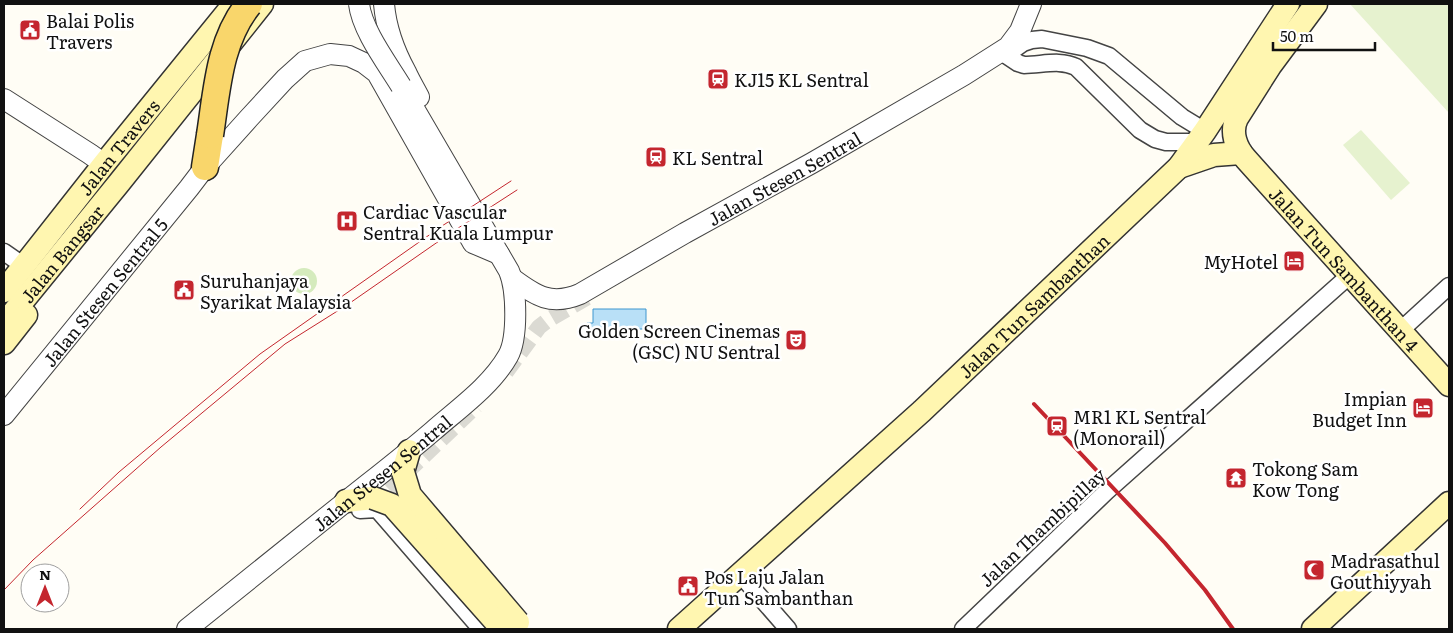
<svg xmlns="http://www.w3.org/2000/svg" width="1453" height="633" viewBox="0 0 1453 633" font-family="Literata,serif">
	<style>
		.green { fill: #d5ebbd }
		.pitch { fill: #e6f2cf }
		.water { fill: #b9e0f7; stroke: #3f96cf }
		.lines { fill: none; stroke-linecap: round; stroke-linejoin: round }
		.minor-tunnel { stroke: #dbdad3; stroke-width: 16; stroke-dasharray: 16 8; stroke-linecap: butt }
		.minor-casing { stroke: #444; stroke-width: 19 }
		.tertiary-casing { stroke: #444; stroke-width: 22 }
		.secondary-casing { stroke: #333; stroke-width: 25 }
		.primary-casing { stroke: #222; stroke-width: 29 }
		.minor { stroke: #fff; stroke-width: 16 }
		.tertiary { stroke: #fff; stroke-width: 20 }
		.secondary { stroke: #fff6b0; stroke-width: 22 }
		.primary { stroke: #f9d66b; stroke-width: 26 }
		.tram { stroke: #c4262e; stroke-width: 1 }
		.rail { stroke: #c4262e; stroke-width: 4 }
		.tertiary-bridge-casing { stroke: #444; stroke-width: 22; stroke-linecap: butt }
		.secondary-bridge-casing { stroke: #333; stroke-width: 25; stroke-linecap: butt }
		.primary-bridge-casing { stroke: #222; stroke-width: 29; stroke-linecap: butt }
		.tertiary-bridge { stroke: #fff; stroke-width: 20 }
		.secondary-bridge { stroke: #fff6b0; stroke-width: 22 }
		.primary-bridge { stroke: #f9d66b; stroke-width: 26 }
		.labels { text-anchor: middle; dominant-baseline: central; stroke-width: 5; stroke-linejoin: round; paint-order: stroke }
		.poi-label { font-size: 18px; fill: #111; stroke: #fff; text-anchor: start }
		.street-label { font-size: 18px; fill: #111; stroke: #fff }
	</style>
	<rect width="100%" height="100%" fill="#fffdf5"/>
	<!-- green -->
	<circle class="green" cx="304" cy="281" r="13"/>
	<!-- pitch -->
	<g class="pitch">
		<polygon points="1350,4 1449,4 1449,113"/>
		<polygon points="1361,130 1410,183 1391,200 1343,145"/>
	</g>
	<!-- water -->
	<polygon class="water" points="593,309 646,309 646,329 587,329 587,323 593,323"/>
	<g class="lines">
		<!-- minor-tunnel -->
		<g class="minor-tunnel">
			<polyline points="506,372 539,327 548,320 588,297"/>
			<polyline points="385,511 384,494 476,406"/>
		</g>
		<!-- minor casing -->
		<g class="minor-casing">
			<g id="minor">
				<polyline points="1006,55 1023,43 1032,40 1042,39 1087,48 1109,56 1182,117 1205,131"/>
				<path d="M1006,55L1018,63L1024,65C1042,65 1060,59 1076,67L1140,130L1155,139L1166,142H1198"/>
				<polyline points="4,252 24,266"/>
				<polyline points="1401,330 1449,286"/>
				<polyline points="360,510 377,509 481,629"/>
				<polyline points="740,574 788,629"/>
				<polyline points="963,629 1107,491 1350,275"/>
			</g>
		</g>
		<!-- tertiary casing -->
		<g class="tertiary-casing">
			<g id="tertiary">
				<path d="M384,4C386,27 395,52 406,72C410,81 415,89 419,97"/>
				<polyline points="4,99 90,154 104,164"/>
				<path id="s1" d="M513,279C536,296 551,306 580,294L685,233L812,163L964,75L1008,47L1020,31L1031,4"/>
				<path id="s2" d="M4,415L189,188L205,167L249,118L285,79L305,61L330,54L349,56L364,63L377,73L473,243L499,254"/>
				<path id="s3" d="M187,629C240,587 292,545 344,503C374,479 404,456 433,431C458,409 491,386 508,356C518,338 517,290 509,271L401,86"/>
			</g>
		</g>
		<!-- secondary casing -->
		<g class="secondary-casing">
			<g id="secondary">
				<path id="s4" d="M1316,4L1270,66L1237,118C1230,132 1236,148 1246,159L1449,385"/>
				<polyline points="1179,167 1214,155 1241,153"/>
				<path id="s5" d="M4,291L104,164L234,4"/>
				<path id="s6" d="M4,324L119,183L262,4"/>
				<polyline points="4,343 26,315"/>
				<polyline points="403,472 409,451"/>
				<polyline points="346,501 373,498"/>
				<path id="s7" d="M679,629L922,411L1179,167L1205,131L1288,4"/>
				<polyline points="1313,629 1449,503"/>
			</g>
		</g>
		<!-- primary casing -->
		<g class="primary-casing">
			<polyline id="primary" points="205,167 210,135"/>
		</g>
		<!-- minor -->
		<use href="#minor" class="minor"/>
		<!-- tertiary -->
		<use href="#tertiary" class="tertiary"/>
		<!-- secondary -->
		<use href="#secondary" class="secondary"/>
		<!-- primary -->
		<use href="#primary" class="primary"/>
		<!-- tram -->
		<g class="tram">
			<polyline points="80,509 119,472 260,354 442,226 511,181"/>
			<polyline points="4,590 33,560 161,447 285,344 347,305 452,232 517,190"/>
		</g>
		<!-- rail -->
		<polyline class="rail" points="1034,404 1165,543 1205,590 1233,629"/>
		<!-- tertiary-bridge casing -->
		<g class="tertiary-bridge-casing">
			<path id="tertiary-bridge" d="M359,4C362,30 387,63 401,86"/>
		</g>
		<!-- secondary-bridge casing -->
		<g class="secondary-bridge-casing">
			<g id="secondary-bridge">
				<polyline points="403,472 410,495 518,622"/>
				<polyline points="373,498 392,505 502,629"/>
			</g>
		</g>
		<!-- primary-bridge casing -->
		<g class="primary-bridge-casing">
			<path id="primary-bridge" d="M210,135C217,90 219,41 249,4"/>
		</g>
		<!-- tertiary-bridge -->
		<use href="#tertiary-bridge" class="tertiary-bridge"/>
		<!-- secondary-bridge -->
		<use href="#secondary-bridge" class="secondary-bridge"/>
		<!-- primary-bridge -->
		<use href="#primary-bridge" class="primary-bridge"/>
	</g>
	<!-- icons -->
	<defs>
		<g id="civic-square" transform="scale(1.125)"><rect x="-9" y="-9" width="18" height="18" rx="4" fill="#c4262e" stroke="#fff"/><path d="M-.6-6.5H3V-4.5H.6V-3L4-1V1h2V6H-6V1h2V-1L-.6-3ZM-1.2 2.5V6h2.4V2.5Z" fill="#fff"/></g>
		<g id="station-square" transform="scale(1.125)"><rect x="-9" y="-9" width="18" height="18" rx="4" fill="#c4262e" stroke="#fff"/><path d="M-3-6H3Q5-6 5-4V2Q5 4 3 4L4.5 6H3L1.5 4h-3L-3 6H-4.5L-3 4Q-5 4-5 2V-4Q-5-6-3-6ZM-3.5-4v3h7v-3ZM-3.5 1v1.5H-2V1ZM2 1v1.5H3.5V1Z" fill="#fff"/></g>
		<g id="hospital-square" transform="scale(1.125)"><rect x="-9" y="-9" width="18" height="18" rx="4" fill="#c4262e" stroke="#fff"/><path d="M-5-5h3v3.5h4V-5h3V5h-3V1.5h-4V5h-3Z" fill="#fff"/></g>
		<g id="hotel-square" transform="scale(1.125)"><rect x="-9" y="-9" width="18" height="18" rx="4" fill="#c4262e" stroke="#fff"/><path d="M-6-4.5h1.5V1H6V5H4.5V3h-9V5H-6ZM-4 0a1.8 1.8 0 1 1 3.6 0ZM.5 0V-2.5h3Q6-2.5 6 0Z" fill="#fff"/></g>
		<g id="theatre-square" transform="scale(1.125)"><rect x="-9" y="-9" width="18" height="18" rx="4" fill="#c4262e" stroke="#fff"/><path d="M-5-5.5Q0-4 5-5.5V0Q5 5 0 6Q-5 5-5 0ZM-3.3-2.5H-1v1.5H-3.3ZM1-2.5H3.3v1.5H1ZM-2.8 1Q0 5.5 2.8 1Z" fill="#fff"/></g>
		<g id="temple-square" transform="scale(1.125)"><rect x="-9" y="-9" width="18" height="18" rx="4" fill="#c4262e" stroke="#fff"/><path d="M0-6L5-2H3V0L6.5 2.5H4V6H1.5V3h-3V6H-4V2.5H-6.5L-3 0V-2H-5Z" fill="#fff"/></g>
		<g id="mosque-square" transform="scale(1.125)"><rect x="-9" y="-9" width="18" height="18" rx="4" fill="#c4262e" stroke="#fff"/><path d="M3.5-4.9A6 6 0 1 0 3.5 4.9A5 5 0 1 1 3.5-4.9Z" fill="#fff"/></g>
	</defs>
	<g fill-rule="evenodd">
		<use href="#civic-square" x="30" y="30"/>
		<use href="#station-square" x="718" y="79"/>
		<use href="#station-square" x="656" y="157"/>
		<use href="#hospital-square" x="347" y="221"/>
		<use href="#hotel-square" x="1294" y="261"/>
		<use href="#civic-square" x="184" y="290"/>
		<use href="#theatre-square" x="796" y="340"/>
		<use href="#hotel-square" x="1423" y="408"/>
		<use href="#station-square" x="1057" y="426"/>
		<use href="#temple-square" x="1236" y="478"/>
		<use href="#mosque-square" x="1314" y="570"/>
		<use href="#civic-square" x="688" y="586"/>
	</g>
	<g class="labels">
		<!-- poi labels -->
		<g class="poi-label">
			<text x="46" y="20">Balai Polis<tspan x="46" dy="21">Travers</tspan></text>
			<text x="734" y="79">KJ15 KL Sentral</text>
			<text x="672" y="157">KL Sentral</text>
			<text x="363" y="211">Cardiac Vascular<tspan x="363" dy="21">Sentral Kuala Lumpur</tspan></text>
			<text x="1278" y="261" text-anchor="end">MyHotel</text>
			<text x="200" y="280">Suruhanjaya<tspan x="200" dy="21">Syarikat Malaysia</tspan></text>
			<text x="780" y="330" text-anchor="end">Golden Screen Cinemas<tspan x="780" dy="21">(GSC) NU Sentral</tspan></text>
			<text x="1407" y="398" text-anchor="end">Impian<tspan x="1407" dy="21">Budget Inn</tspan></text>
			<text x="1073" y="416">MR1 KL Sentral<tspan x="1073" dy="21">(Monorail)</tspan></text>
			<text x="1252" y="468">Tokong Sam<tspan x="1252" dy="21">Kow Tong</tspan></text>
			<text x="1330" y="560">Madrasathul<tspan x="1330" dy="21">Gouthiyyah</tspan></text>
			<text x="704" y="576">Pos Laju Jalan<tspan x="704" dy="21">Tun Sambanthan</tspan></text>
		</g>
		<!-- street labels -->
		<g class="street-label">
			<text stroke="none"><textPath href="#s5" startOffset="184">Jalan Travers</textPath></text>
			<text stroke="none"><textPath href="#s1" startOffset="308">Jalan Stesen Sentral</textPath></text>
			<text stroke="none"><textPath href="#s6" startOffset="91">Jalan Bangsar</textPath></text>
			<text stroke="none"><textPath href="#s4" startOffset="331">Jalan Tun Sambanthan 4</textPath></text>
			<text stroke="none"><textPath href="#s2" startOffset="159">Jalan Stesen Sentral 5</textPath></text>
			<text stroke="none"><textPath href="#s7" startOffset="480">Jalan Tun Sambanthan</textPath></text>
			<text stroke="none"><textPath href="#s3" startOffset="250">Jalan Stesen Sentral</textPath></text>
			<text transform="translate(1042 527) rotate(-43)">Jalan Thambipillay</text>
		</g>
	</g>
	<!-- border -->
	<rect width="1453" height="633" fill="none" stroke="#111111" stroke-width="10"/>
	<!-- north arrow -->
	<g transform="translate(45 588)"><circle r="24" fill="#ffffff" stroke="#a0a0a0"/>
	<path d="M0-4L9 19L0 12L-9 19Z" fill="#c4262e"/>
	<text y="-8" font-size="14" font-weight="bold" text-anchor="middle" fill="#111111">N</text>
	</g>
	<!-- scale -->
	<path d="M1273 42v8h102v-8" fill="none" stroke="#111111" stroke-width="2.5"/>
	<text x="1280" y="42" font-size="15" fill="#111111" stroke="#ffffff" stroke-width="4" paint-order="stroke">50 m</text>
</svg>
